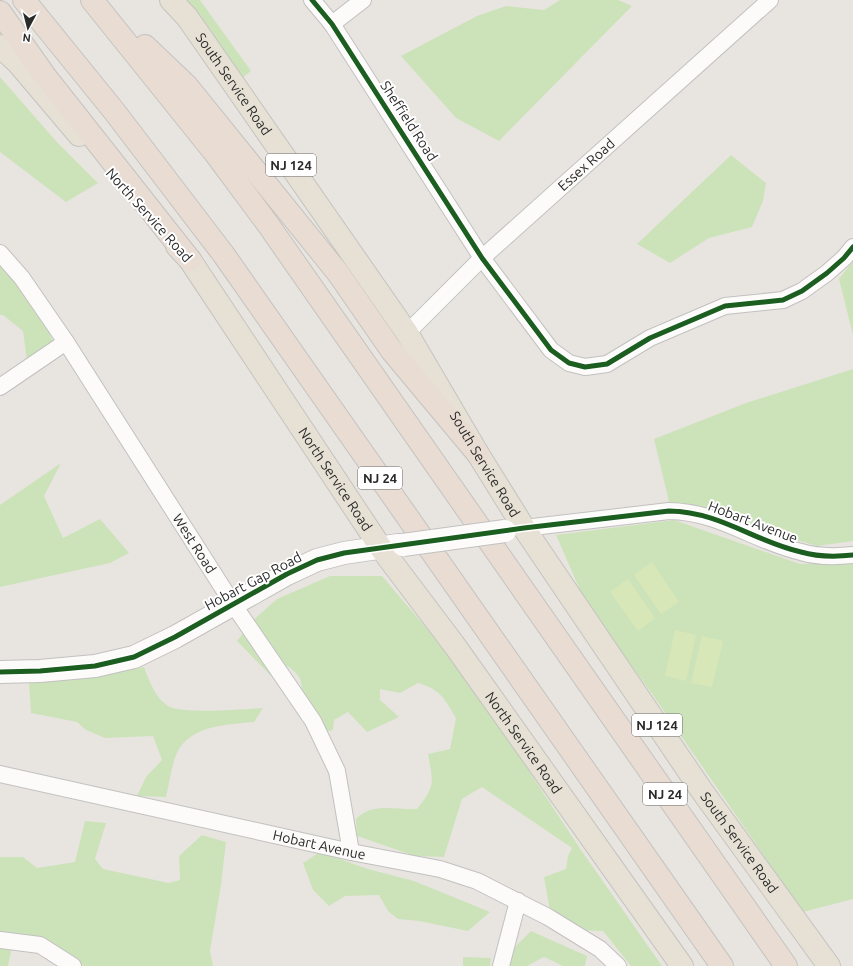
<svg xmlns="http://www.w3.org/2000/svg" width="853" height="966" viewBox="0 0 853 966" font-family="Ubuntu,sans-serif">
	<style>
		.green { fill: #cce3ba }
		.pitch { fill: #d8e7b7 }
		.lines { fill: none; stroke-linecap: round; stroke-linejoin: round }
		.street-casing { stroke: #c2c1c1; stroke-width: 18 }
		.secondary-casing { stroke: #c2c1c1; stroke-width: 24 }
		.primary-casing { stroke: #c4c3c1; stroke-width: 24 }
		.highway-casing { stroke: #c4c3c1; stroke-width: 24 }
		.street { stroke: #fcfbfa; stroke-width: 16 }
		.secondary { stroke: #fcfbfa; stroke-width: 22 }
		.primary { stroke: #e6e1d4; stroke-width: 22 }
		.highway { stroke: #e9dcd3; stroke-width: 22 }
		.secondary-bridge-casing { stroke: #c2c1c1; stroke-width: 24; stroke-linecap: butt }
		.secondary-bridge { stroke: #fcfbfa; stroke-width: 22 }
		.cycleway-casing { stroke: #fff; stroke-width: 8 }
		.cycleway { stroke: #1b5e20; stroke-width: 5 }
		.labels { text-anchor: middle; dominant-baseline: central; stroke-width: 4; stroke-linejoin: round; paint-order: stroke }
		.shield { fill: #fff; stroke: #6a6a6a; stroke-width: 1 }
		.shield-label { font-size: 13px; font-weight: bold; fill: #2a2a2a }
		.street-label { font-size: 14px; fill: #2a2a2a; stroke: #fff }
	</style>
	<rect width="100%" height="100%" fill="#e8e5e0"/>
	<!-- green -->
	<g class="green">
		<polygon points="177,0 200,0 251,71 237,82"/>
		<polygon points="560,0 618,0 632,6 499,141 456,118 401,56 477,16 506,6 544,10"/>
		<polygon points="0,77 55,140 98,183 66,202 0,152"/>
		<polygon points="731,155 766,183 763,201 752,227 709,238 670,263 637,244"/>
		<polygon points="0,261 42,317 54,344 27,361 23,331 3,315 0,315"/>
		<polygon points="853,261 853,335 839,279"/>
		<polygon points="853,369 853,541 817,546 669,502 654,439 746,403"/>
		<polygon points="61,463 44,496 63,538 100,519 129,553 110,563 0,587 0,505"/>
		<polygon points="674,520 800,564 853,562 853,899 803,912 650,691 586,604 556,535"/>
		<path d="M330,576H382L428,630L488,709L579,847L662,966H631L603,931L576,930L550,911L544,877L566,869L568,856L572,848L482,787L462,799L444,857L415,856L357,836L356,819C372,802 395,810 417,809C436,785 433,783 428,754L450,749L456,718C444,698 441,690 418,683L400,693L380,689V700L399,717L367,732L348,712L334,720L333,730L315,734L298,704C303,684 305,680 288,666L271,676L237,641L253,620L277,599Z"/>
		<path d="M144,667C149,680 156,700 170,707C187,714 242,709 263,708L254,722C225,725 186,725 175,758C171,770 169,784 166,797L137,796L146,777L162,760L153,736L105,738L86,730L77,722L31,713L29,682L104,675Z"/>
		<polygon points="85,821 106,823 95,859 103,869 169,883 180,880 179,856 202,835 226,842 221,885 210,951 213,966 84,966 51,945 14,937 8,966 0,966 0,857 23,857 37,868 75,862"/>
		<polygon points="320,852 368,869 414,881 490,912 468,931 419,921 398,919 388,911 379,895 345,896 329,906 313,890 303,863"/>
		<polygon points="531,931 587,956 585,966 563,966 544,957 527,966 509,966 513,949"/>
		<polygon points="463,957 491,958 490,966 463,966"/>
	</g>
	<!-- pitch -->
	<g class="pitch">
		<polygon points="652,562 679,602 661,614 634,575"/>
		<polygon points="628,579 655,618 638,631 610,592"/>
		<polygon points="675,630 696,635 686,681 665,676"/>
		<polygon points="702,636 723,641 712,687 691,683"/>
	</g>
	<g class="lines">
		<!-- street casing -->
		<g class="street-casing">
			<g id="street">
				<polyline points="312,0 332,24 482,258 551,350 569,363 585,367 607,364 650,338 725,306 783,300 802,291 827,273 844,258 853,247"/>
				<polyline points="332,24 363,0"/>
				<path id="s1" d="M0,253L22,278L66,342L233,604L313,721L337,771L351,852"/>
				<path id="s2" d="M407,333L482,258L770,0"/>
				<polyline points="0,387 66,342"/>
				<path d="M524,528L669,511C721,512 753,541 801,552C818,557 835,557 853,555"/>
				<path id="s3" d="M0,774L351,852L440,869L477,881L548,917L600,949L618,966"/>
				<polyline points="0,940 40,945 73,966"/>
				<polyline points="501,966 518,901"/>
			</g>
		</g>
		<!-- secondary casing -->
		<g class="secondary-casing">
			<polyline id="secondary" points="0,672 40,671 95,666 134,657 175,637 287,574 317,560 344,553 398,545"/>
		</g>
		<!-- primary casing -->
		<g class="primary-casing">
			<g id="primary">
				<path id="s4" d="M171,0L187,17L407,333L478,454L524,528L702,791L829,966"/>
				<polyline points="0,46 18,63 79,135"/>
				<path id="s5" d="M177,246L190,260L381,548L455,646L682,966"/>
			</g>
		</g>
		<!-- highway casing -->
		<g class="highway-casing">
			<g id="highway">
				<polyline points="24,0 114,111 224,255 722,966"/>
				<polyline points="92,0 215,153 267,223 786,966"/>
				<polyline points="0,12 45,76 190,260"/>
				<polyline points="145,46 187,86 338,273 392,351 478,454"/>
			</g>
		</g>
		<!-- street -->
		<use href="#street" class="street"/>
		<!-- secondary -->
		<use href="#secondary" class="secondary"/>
		<!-- primary -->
		<use href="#primary" class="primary"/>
		<!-- highway -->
		<use href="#highway" class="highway"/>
		<!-- secondary-bridge casing -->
		<g class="secondary-bridge-casing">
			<polyline id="secondary-bridge" points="403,545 505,531"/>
		</g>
		<!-- secondary-bridge -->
		<use href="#secondary-bridge" class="secondary-bridge"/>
		<!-- cycleway casing -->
		<g class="cycleway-casing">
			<g id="cycleway">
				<polyline points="312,0 332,24 482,258 551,350 569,363 585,367 607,364 650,338 725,306 783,300 802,291 827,273 844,258 853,247"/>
				<path d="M0,672L40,671L95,666L134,657L175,637L287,574L317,560L344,553L524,528L669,511C721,512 753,541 801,552C818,557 835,557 853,555"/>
			</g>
		</g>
		<!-- cycleway -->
		<use href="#cycleway" class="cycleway"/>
	</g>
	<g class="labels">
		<!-- shield labels -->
		<g class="shield">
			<rect x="266" y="154" width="50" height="22" rx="3"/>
			<rect x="358" y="467" width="44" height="22" rx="3"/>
			<rect x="632" y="714" width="50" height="22" rx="3"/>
			<rect x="643" y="783" width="44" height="22" rx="3"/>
		</g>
		<g class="shield-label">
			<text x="291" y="165">NJ 124</text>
			<text x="380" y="478">NJ 24</text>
			<text x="657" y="725">NJ 124</text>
			<text x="665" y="794">NJ 24</text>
		</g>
		<!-- street labels -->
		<g class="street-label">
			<text stroke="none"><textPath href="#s4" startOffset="105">South Service Road</textPath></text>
			<text transform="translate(409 121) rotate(57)">Sheffield Road</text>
			<text stroke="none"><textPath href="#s2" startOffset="246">Essex Road</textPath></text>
			<text transform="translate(149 215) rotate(48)">North Service Road</text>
			<text stroke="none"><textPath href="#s4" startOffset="561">South Service Road</textPath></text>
			<text stroke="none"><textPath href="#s5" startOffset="282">North Service Road</textPath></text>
			<text transform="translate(753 522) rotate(21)">Hobart Avenue</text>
			<text stroke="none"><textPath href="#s1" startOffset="350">West Road</textPath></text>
			<text transform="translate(253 581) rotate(-28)">Hobart Gap Road</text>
			<text stroke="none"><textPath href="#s5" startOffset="606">North Service Road</textPath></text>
			<text stroke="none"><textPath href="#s4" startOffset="1017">South Service Road</textPath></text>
			<text stroke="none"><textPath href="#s3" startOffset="327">Hobart Avenue</textPath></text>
		</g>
	</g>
	<!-- north arrow -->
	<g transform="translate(28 28) rotate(187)" stroke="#ffffff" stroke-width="3" paint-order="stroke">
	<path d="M0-3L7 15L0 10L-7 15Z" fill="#2a2a2a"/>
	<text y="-6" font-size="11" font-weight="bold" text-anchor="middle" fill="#2a2a2a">N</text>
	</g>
</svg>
